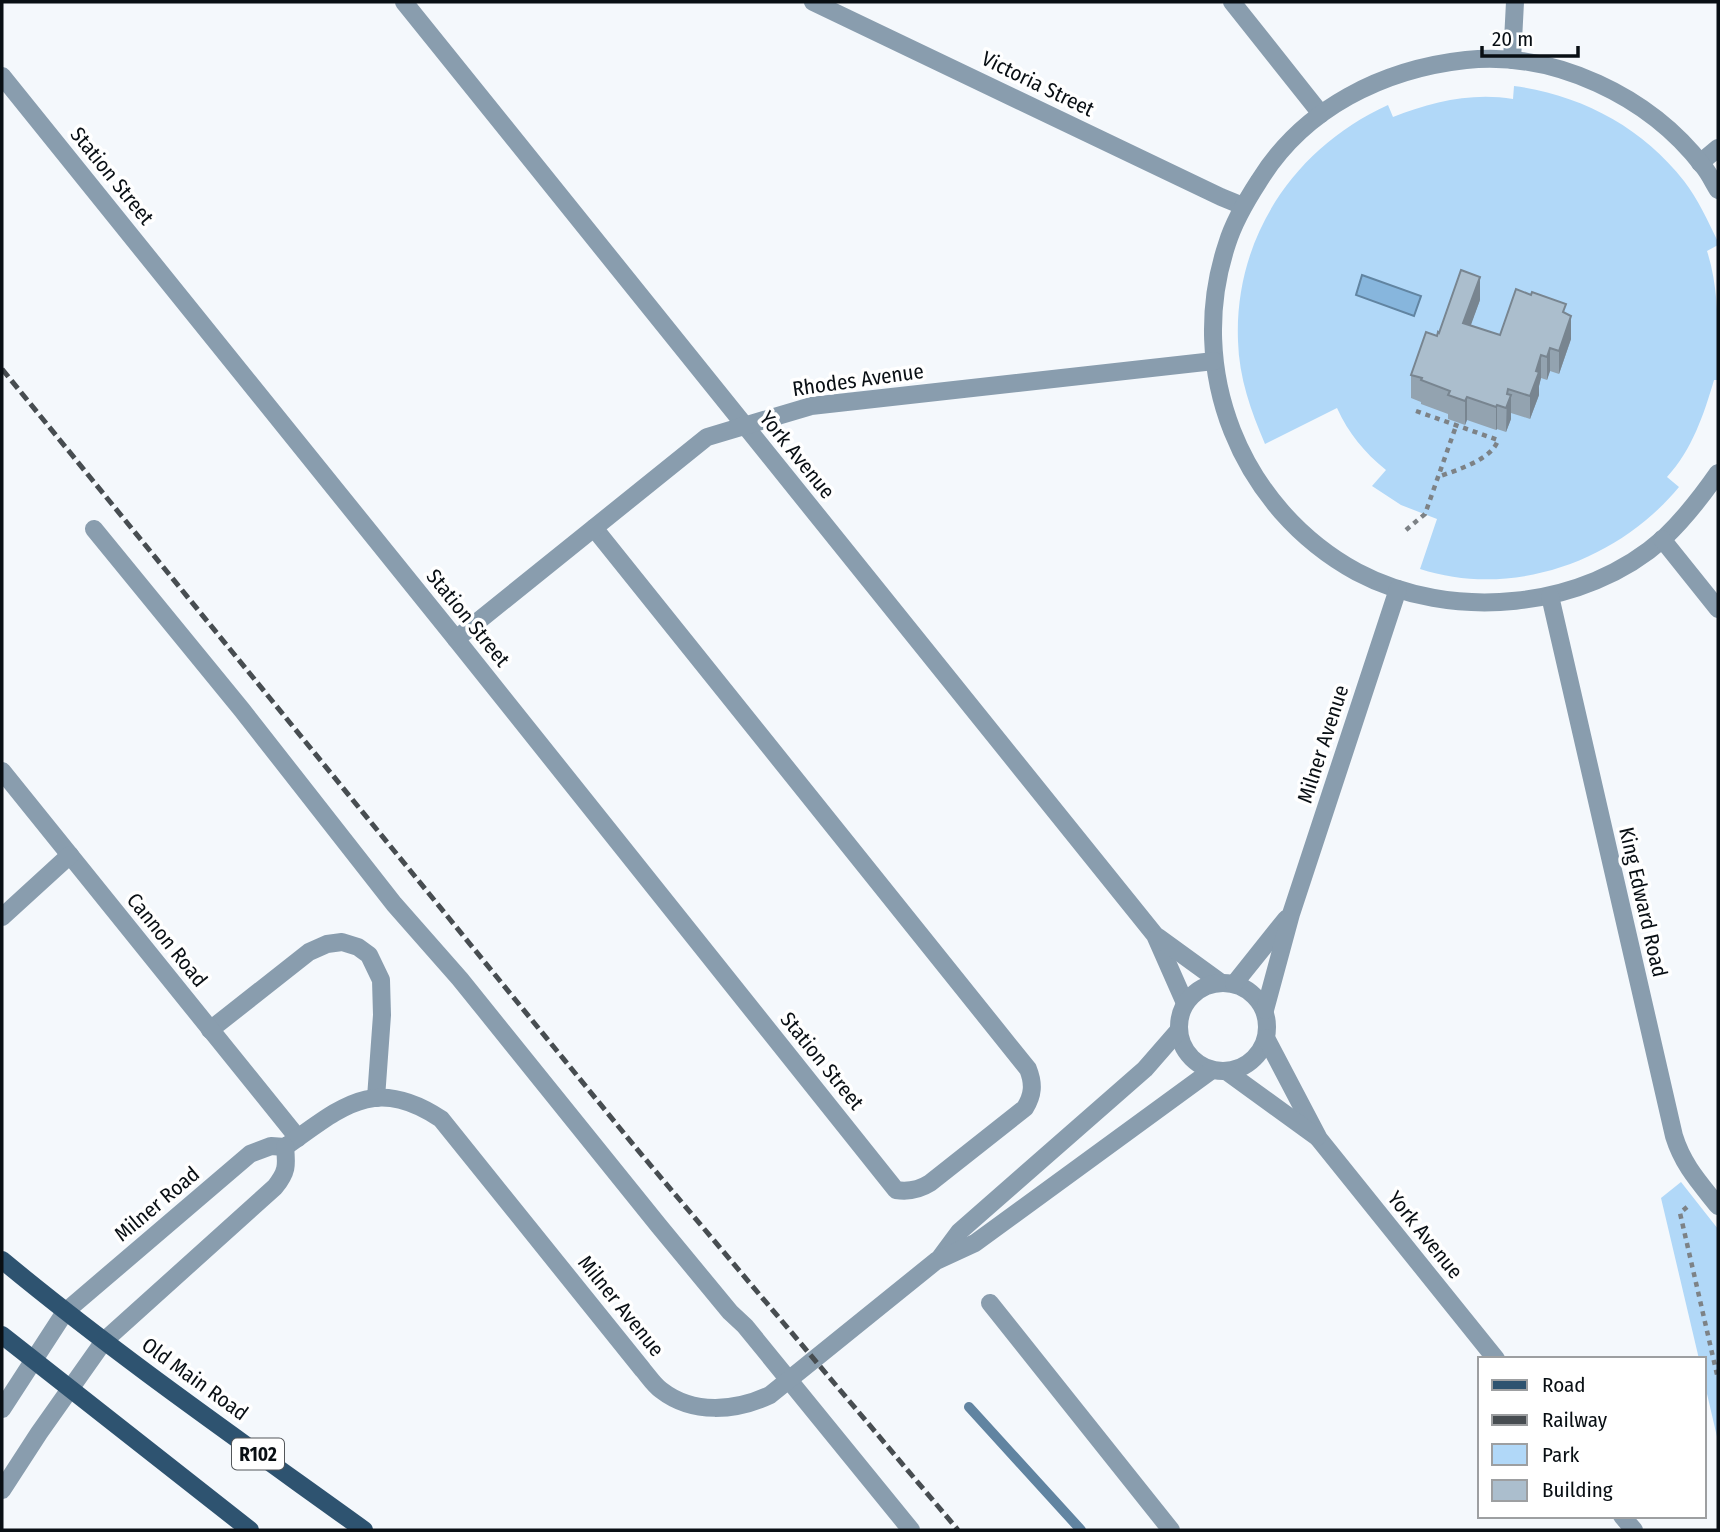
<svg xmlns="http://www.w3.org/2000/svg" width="1720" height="1532" viewBox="0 0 1720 1532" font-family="'Fira Sans Condensed',sans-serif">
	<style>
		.green { fill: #b1d8f8 }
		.water { fill: #87b6dd; stroke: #6184a1; stroke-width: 2 }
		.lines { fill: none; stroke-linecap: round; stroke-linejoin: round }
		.stream { stroke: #6184a1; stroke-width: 10 }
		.path { stroke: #7d8286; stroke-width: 4.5; stroke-dasharray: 5 5; stroke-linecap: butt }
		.service { stroke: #899dae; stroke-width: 18 }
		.minor { stroke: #899dae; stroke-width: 18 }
		.primary { stroke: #2e5370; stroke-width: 18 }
		.rail { stroke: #474d51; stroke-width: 5; stroke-dasharray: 10 5; stroke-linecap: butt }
		.wall { fill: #93a3b0 }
		.shaded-wall { fill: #788590 }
		.building { fill: #abbecd; stroke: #788590; stroke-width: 2 }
		.labels { text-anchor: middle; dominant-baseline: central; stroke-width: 7; stroke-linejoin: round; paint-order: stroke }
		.shield { fill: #fff; stroke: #53575a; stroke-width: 2 }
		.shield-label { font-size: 19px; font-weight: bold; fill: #090f14 }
		.street-label { font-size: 21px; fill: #090f14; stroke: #fff }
	</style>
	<rect width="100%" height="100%" fill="#f4f8fc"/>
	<!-- green -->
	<g class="green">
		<path d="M1514,86C1581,95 1642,127 1684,181C1698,199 1708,221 1718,242V245L1707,251C1720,291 1718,337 1718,380H1714C1704,414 1692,450 1667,477L1679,487C1618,561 1513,599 1420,569L1437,519L1401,505L1372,486L1386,470C1364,452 1349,434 1337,408L1265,444C1251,411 1239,378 1238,341C1234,237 1295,147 1388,105L1393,117C1431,102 1472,92 1513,99Z"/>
		<polygon points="1681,1182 1718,1229 1718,1441 1704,1381 1704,1359 1699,1359 1661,1198"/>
	</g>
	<!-- water -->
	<polygon class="water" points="1362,275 1421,296 1414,316 1356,295"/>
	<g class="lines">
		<!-- stream -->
		<polyline class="stream" points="969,1407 1081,1530"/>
		<!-- path -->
		<g class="path">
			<path d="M1416,411L1498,440C1492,460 1456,470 1438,477"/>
			<polyline points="1406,530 1425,514 1456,426"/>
			<polyline points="1687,1207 1680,1213 1718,1379"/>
		</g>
		<!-- service -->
		<g class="service">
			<polyline points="94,529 242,710 394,904 460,979 659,1226 730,1312 745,1326 911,1530"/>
			<polyline points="210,1030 309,952 327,944 342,942 358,947 369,955 381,980 382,1015 376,1098"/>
		</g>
		<!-- minor -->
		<g class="minor">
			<polyline points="404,2 1155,935 1185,1003"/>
			<polyline points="813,2 1221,197 1243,206"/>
			<polyline points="1232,2 1321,114"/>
			<polyline points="1512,60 1515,2"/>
			<path d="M2,76L456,639L896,1190C909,1192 919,1190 930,1183L1025,1108C1033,1095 1034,1084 1028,1069L594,528"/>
			<polyline points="1700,163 1718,148"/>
			<path d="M1718,190C1713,182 1709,173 1703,166C1649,96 1555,51 1466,60C1383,69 1304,108 1259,181C1246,201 1234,221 1227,244C1185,370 1240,508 1357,572C1451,622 1584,610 1664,538C1685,518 1702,496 1718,473"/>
			<polyline points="1662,539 1718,609"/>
			<path d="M1550,596L1674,1136C1683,1165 1699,1182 1718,1206"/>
			<polyline points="456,639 707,437 811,406 1214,361"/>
			<polyline points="2,771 298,1138"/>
			<polyline points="2,917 70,855"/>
			<polyline points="1158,937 1220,982"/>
			<circle cx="1223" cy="1027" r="44"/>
			<polyline points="1234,984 1286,919"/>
			<polyline points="1265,1010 1291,914 1398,589"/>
			<polyline points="1266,1038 1319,1139 1496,1359"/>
			<polyline points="1226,1071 1317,1137"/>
			<polyline points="939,1259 959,1232 1145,1069 1179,1030"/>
			<polyline points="990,1303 1171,1530"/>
			<path d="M2,1409L65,1312L250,1154L271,1146L285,1147C341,1108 373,1074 441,1119L643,1370C649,1377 654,1385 661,1390C693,1415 736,1411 770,1395L936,1261L975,1243L1212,1070"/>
			<path d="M2,1490L39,1433L104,1341L275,1187C287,1172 287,1166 285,1147"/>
			<polyline points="1622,1516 1634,1530"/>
		</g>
		<!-- primary -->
		<g class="primary">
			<path d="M2,1260C118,1356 242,1442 364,1530"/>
			<polyline points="2,1335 250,1530"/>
		</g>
		<!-- rail -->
		<polyline class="rail" points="2,369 636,1148 958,1530"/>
	</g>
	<!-- wall -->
	<polygon class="wall" points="1480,300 1470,326 1500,335 1566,314 1571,339 1559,374 1550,371 1547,380 1541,378 1539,386 1539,395 1530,419 1511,413 1511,419 1506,432 1497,429 1496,430 1467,420 1465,425 1448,419 1448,414 1421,404 1421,402 1411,398 1411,375 1437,336"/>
	<!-- shaded-wall -->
	<g class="shaded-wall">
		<polygon points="1480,277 1480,300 1463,347 1463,323"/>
		<polygon points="1571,316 1571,339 1559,374 1559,351"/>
		<polygon points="1550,348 1550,371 1547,380 1547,357"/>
		<polygon points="1541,355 1541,378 1539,386 1539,395 1530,419 1530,396 1536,371"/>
		<polygon points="1508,389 1508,402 1511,395 1511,419 1506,432 1507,394"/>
		<polygon points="1467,397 1467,420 1465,425 1465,401"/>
		<polygon points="1497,405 1497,429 1496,430 1496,407"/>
	</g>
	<!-- building -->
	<polygon class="building" points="1461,270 1480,277 1463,323 1500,335 1516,289 1531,295 1532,292 1566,304 1563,312 1571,316 1559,351 1550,348 1547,357 1541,355 1536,371 1539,372 1530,396 1508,389 1507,394 1511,395 1506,408 1497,405 1496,407 1467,397 1465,401 1448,395 1450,391 1421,380 1422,378 1411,375 1426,332 1437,336 1438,332 1439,333"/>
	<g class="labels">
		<!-- shield labels -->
		<rect class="shield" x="232" y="1438.5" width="52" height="31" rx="5"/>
		<g class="shield-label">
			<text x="258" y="1454">R102</text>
		</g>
		<!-- street labels -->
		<g class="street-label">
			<text transform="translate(1038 84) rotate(26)">Victoria Street</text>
			<text transform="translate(112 176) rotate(51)">Station Street</text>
			<text transform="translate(858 380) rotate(-8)">Rhodes Avenue</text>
			<text transform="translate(797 455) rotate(51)">York Avenue</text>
			<text transform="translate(468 618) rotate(51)">Station Street</text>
			<text transform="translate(1323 744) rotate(-72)">Milner Avenue</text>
			<text transform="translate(1643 902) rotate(77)">King Edward Road</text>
			<text transform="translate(167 940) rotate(51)">Cannon Road</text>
			<text transform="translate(822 1061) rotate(51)">Station Street</text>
			<text transform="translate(157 1204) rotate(-40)">Milner Road</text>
			<text transform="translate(1425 1235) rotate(51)">York Avenue</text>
			<text transform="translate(621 1306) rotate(51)">Milner Avenue</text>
			<text transform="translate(195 1379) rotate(36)">Old Main Road</text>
		</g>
	</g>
	<!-- border -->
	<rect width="1720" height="1532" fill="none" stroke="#090f14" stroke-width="7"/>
	<!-- legend -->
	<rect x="1478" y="1357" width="228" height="161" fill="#ffffff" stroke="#9d9fa1" stroke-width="2"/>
	<rect x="1492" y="1380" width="35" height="10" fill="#2e5370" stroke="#9d9fa1" stroke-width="2"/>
	<text x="1542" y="1392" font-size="21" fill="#090f14">Road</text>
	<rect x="1492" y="1415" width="35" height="10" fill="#474d51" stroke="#9d9fa1" stroke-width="2"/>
	<text x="1542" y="1427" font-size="21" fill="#090f14">Railway</text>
	<rect x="1492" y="1444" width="35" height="21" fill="#b1d8f8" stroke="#9d9fa1" stroke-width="2"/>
	<text x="1542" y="1462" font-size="21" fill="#090f14">Park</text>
	<rect x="1492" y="1480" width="35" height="21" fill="#abbecd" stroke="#9d9fa1" stroke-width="2"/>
	<text x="1542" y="1497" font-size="21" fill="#090f14">Building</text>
	<!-- scale -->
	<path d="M1482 46v10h96v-10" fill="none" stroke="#090f14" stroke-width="3.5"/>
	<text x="1492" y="46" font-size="21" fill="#090f14" stroke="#ffffff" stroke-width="5" paint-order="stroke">20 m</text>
</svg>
